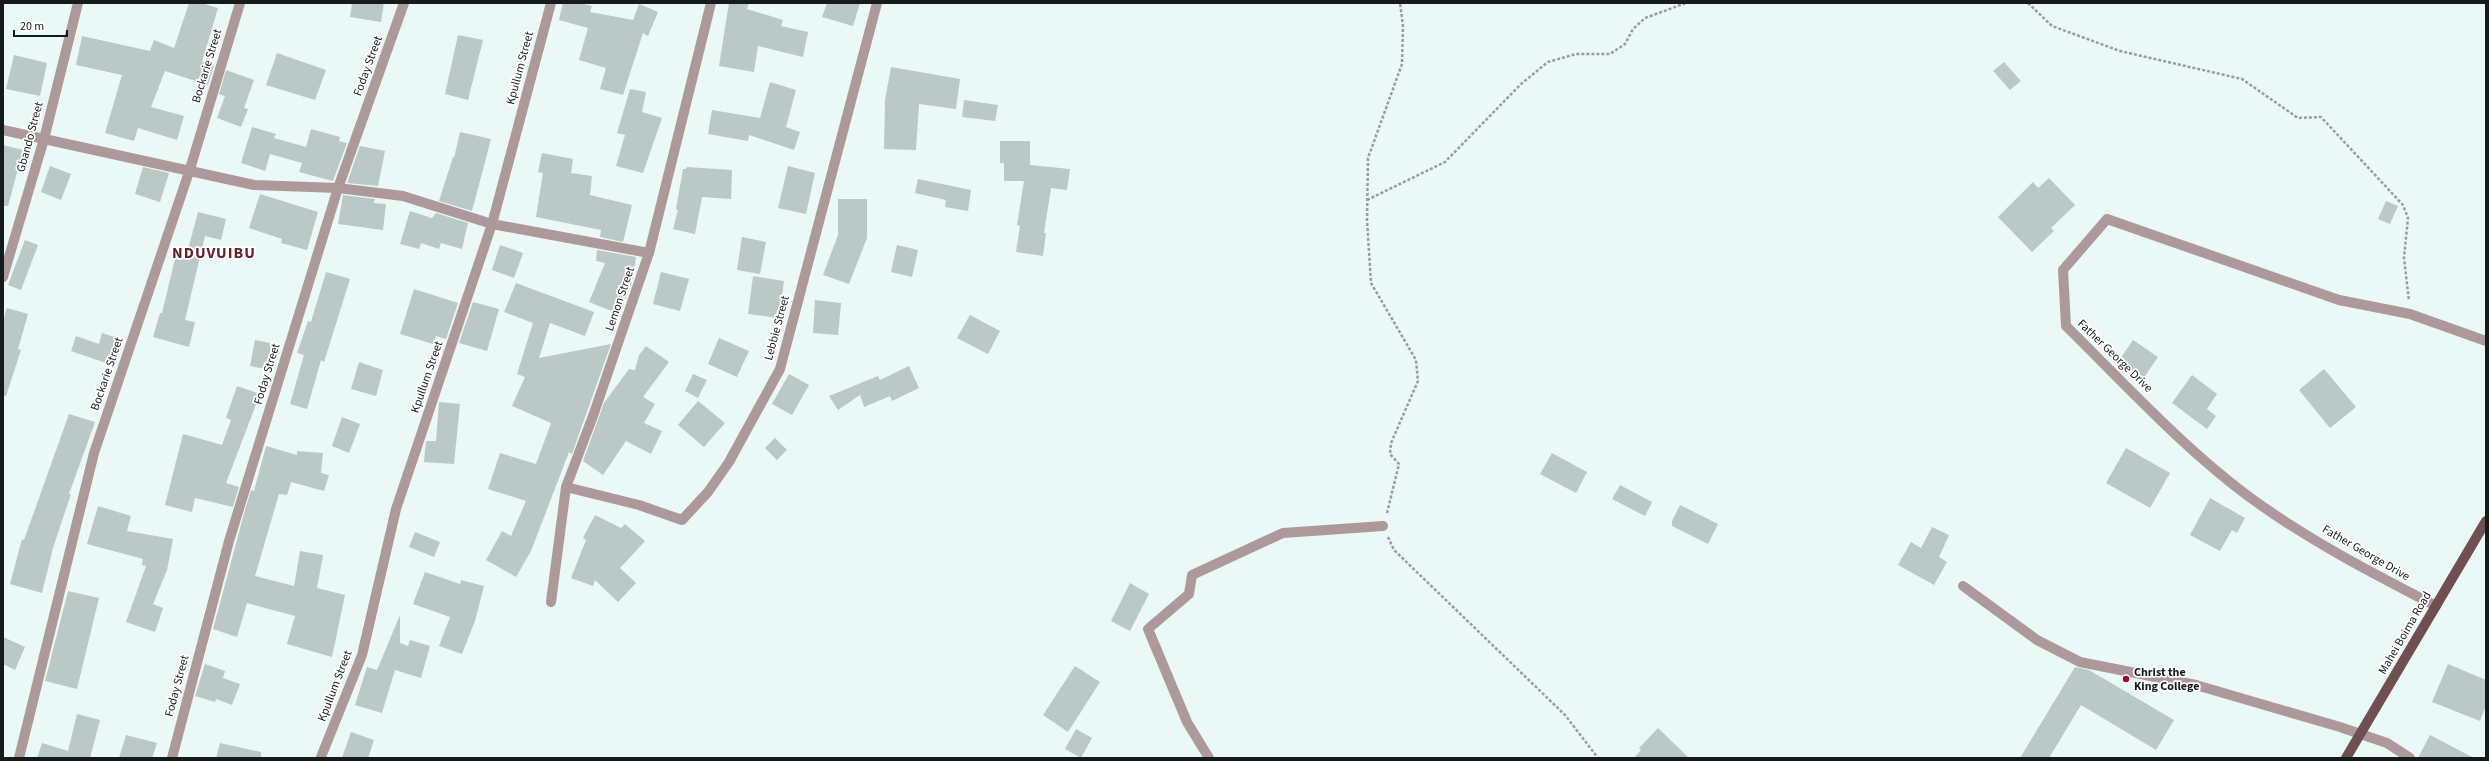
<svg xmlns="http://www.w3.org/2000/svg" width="2489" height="761" viewBox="0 0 2489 761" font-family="'Source Sans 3',sans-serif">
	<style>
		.building { fill: #bac8c6 }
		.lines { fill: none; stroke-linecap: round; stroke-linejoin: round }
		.path { stroke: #949f9d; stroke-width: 2.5; stroke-dasharray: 3 2; stroke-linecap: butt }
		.minor { stroke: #ad999a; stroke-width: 10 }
		.major { stroke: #6f4f50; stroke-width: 10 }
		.poi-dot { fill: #a20332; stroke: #fff; stroke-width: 1.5 }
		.labels { text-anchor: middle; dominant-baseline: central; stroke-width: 3.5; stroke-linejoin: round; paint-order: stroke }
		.street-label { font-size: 12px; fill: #151b1a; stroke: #fff }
		.poi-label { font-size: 12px; font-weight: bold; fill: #151b1a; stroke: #fff; text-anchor: start }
		.district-label { font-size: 16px; font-weight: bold; letter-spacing: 1px; fill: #66212a; stroke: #fff }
	</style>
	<rect width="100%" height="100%" fill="#eaf8f6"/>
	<!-- building -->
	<g class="building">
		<polygon points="189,3 201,3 218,8 202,62 214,66 208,85 165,71 151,107 184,116 177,140 138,128 134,141 105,133 122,75 76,65 82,36 150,51 154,40 174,48"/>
		<polygon points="352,3 384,3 381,22 350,17"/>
		<polygon points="563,3 579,3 592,6 590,12 633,20 639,4 658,12 648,36 643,33 623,95 600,89 606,68 579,60 588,28 559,20"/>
		<polygon points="729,3 749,3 747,9 783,20 781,26 808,32 803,57 758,46 754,72 719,66"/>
		<polygon points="827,3 860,3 853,26 822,17"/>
		<polygon points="458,35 483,40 468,100 445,94"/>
		<polygon points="277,53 326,70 315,100 266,85"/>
		<polygon points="14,55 47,63 40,96 6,89"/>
		<polygon points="2004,62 2021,81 2010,90 1993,71"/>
		<polygon points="891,67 960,79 956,109 919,104 916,150 884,149 885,100"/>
		<polygon points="226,70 254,80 244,108 248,109 241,127 217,118 225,96 219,94"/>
		<polygon points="770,82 796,90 786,127 800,132 794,150 749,135 748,141 708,134 712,110 760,118"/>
		<polygon points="630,89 646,92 642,112 662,118 643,173 616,166 625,135 617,133"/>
		<polygon points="964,100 998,105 995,121 962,117"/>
		<polygon points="252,127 276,134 274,138 306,147 311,129 340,137 339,141 347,143 333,181 299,172 302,163 270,154 265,171 241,163"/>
		<polygon points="460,132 491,139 472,211 439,201 453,157 454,158"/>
		<polygon points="1000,141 1030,141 1030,165 1070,169 1067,190 1051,188 1044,233 1046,233 1043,256 1016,252 1020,226 1017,225 1024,181 1004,181 1004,163 1000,163"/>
		<polygon points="3,145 23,150 8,206 3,206"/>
		<polygon points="360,146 385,151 378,186 347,183"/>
		<polygon points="542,153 573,159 571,173 592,176 590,195 632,205 623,242 600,237 601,230 536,217 543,173 538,172"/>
		<polygon points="50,166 71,174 61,200 41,192"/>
		<polygon points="788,166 815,173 806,214 778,208"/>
		<polygon points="143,167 169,173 160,202 135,194"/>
		<polygon points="687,167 732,170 731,199 702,197 695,234 673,229 678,210 676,209 683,169 686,169"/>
		<polygon points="2049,178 2075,205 2051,228 2054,231 2032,252 1998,217 2033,182 2038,188"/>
		<polygon points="918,179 971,190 968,211 945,207 946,200 915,193"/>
		<polygon points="260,194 318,212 307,250 281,243 282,239 249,228"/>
		<polygon points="343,195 375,199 374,203 386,204 383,230 338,224"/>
		<polygon points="838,199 867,199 867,238 849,284 823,275 838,235"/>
		<polygon points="2386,201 2398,206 2390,224 2378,219"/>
		<polygon points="410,211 432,218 436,213 468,223 462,249 441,243 439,249 421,243 419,249 400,244"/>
		<polygon points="198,212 226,219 221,240 205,236 185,320 195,322 189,347 153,337 160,313 162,313 176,255 186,257"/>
		<polygon points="742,237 766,242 760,274 737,270"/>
		<polygon points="25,240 38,245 21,290 8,285"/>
		<polygon points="500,245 523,253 514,278 492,270"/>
		<polygon points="897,245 918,250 912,277 891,272"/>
		<polygon points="597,250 636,257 632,282 619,314 589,302 605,263 596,261"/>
		<polygon points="326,272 350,279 324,362 321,360 307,409 290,404 304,355 297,353 308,321 311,322"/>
		<polygon points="661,272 689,279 680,311 653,304"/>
		<polygon points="753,276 784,281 779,318 748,314"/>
		<polygon points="516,283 594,312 585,336 550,323 539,358 611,344 572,454 569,452 531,551 516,577 486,560 502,531 511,536 526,501 488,489 500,453 536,464 551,423 512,406 525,377 517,374 533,323 504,312"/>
		<polygon points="414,289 458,303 446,339 436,336 433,344 400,334"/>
		<polygon points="815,300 841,303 838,335 813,333"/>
		<polygon points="473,302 499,309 487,351 459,343"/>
		<polygon points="7,308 28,314 18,349 21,350 6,396 3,396 3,321"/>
		<polygon points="970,315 1000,331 988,354 957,338"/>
		<polygon points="102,333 124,340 115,366 71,351 76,336 99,344"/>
		<polygon points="719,338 749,351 737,377 708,364"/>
		<polygon points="255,340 275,344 270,370 250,366"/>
		<polygon points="2133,340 2158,357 2143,379 2118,362"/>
		<polygon points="646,346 669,362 643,397 655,404 644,423 662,431 651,454 626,441 603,475 583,461 604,403 629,369 635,370 639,355"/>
		<polygon points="359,362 383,370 376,396 351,389"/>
		<polygon points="909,366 919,388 892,401 890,396 864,407 860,395 838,410 829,396 878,376 880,380"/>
		<polygon points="2324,369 2356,407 2330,428 2299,390"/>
		<polygon points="693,374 707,380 698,398 685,391"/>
		<polygon points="789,374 809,385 792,415 772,404"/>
		<polygon points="2192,375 2217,394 2207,409 2216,416 2207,429 2172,403"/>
		<polygon points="237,386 260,394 226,483 239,487 233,507 195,498 192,512 165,505 183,434 222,445 231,420 226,418"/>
		<polygon points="698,401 725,423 704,447 678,425"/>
		<polygon points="439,402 460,404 454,464 424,462 426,441 436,441"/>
		<polygon points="69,414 95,422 69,494 71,494 53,548 42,593 10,584 22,539 24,540"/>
		<polygon points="342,417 360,424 349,453 332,446"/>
		<polygon points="775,438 787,450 777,460 765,448"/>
		<polygon points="266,446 297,455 297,451 323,453 321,473 329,475 324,491 291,482 287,495 279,494 255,576 294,586 300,551 323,555 317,588 345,595 332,657 287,644 295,616 247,603 237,637 213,629 245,510 251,490 254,491"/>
		<polygon points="2126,448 2170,473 2150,508 2106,483"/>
		<polygon points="1552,453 1587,472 1576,493 1540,474"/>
		<polygon points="1620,485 1652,502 1645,516 1612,499"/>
		<polygon points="2210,498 2245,518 2237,533 2232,530 2220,551 2190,535"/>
		<polygon points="1680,505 1718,524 1708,544 1672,526 1672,521"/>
		<polygon points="98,506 131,516 127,531 173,539 167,570 153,604 163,608 155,632 126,622 146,566 142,565 143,559 87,544"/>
		<polygon points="595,515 621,528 625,524 645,541 620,568 636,583 618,602 595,580 593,586 571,578 586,540 583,538"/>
		<polygon points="1932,527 1949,535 1939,557 1947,562 1934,585 1898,565 1911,542 1921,548"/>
		<polygon points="415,532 440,542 434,557 409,547"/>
		<polygon points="425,572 460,584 461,580 484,586 475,621 462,654 439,646 450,617 413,604"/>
		<polygon points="1130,583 1149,594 1130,631 1111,621"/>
		<polygon points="68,591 99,598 77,689 45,681"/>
		<polygon points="400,615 400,643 408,646 410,640 430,646 421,678 395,670 382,713 355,705 367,667 377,670"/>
		<polygon points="3,637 25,647 15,670 3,664"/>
		<polygon points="205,664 225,671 223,678 240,684 232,705 216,699 215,702 195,696"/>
		<polygon points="2448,664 2486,680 2486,705 2480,721 2432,702"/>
		<polygon points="1075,666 1100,682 1068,732 1043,715"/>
		<polygon points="2075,667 2089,670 2174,720 2156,750 2081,705 2049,758 2020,758"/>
		<polygon points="77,714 100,720 90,758 37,758 42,743 68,751"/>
		<polygon points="1658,728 1689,758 1634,758 1641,750 1639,748"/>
		<polygon points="1076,729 1092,738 1081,758 1065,749"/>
		<polygon points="351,732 374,740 368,758 342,758"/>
		<polygon points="126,735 157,743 152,758 119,758"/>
		<polygon points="2430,735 2474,758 2418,758"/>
		<polygon points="220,743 261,752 261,758 216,758"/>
	</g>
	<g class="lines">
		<!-- path -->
		<g class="path">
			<polyline points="2028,3 2052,26 2120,51 2242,79 2298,118 2321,117 2403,205 2408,218 2404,258 2409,301"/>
			<polyline points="1367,200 1445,162 1521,84 1548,62 1576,54 1610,54 1625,44 1633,29 1645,18 1686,3"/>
			<polyline points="1387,513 1399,464 1390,454 1391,443 1418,381 1416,360 1371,283 1367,220 1368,158 1402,64 1403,26 1400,3"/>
			<polyline points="1388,537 1394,550 1565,715 1598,758"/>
		</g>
		<!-- minor -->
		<g class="minor">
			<polyline points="3,130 254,185 338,188 403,196 492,224 649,253"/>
			<polyline points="3,277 44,139 78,3"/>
			<polyline points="566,487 639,505 682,520 708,492 729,462 780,369 877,3"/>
			<polyline points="1963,586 2037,640 2080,662 2196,685 2340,727 2387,743 2410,758"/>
			<polyline points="551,602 566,487 593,416 649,253 711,3"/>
			<path d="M2436,606C2374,574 2312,542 2255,501C2187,452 2126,385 2066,326L2063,270L2107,219L2339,300L2410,314L2486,341"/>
			<polyline points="321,757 362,655 396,509 492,224 551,3"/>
			<polyline points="19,758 94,453 190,169 240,3"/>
			<polyline points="172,758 229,541 338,188 404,3"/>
			<polyline points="1209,758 1187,722 1148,629 1189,594 1192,575 1283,533 1383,526"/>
		</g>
		<!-- major -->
		<polyline class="major" points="2346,758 2486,521"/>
	</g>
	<!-- markers -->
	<circle class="poi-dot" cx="2126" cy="679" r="4"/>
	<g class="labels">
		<!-- street labels -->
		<g class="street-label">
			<text transform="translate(207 66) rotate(-73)">Bockarie Street</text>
			<text transform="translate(368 66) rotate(-70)">Foday Street</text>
			<text transform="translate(520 68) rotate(-75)">Kpullum Street</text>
			<text transform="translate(30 137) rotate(-75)">Gbando Street</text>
			<text transform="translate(620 299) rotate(-71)">Lemon Street</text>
			<text transform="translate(777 328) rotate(-75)">Lebbie Street</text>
			<text transform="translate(2115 356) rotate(44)">Father George Drive</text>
			<text transform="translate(107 374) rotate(-71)">Bockarie Street</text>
			<text transform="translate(267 374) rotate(-73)">Foday Street</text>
			<text transform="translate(427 377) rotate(-71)">Kpullum Street</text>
			<text transform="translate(2366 553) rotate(30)">Father George Drive</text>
			<text transform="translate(2405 633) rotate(-60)">Mahei Boima Road</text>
			<text transform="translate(177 686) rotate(-75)">Foday Street</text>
			<text transform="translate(335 686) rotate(-69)">Kpullum Street</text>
		</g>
		<!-- poi labels -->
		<g class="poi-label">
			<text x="2134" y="672">Christ the<tspan x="2134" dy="14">King College</tspan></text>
		</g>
		<!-- district labels -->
		<g class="district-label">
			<text x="214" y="253">NDUVUIBU</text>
		</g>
	</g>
	<!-- border -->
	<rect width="2489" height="761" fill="none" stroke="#151b1a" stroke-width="8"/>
	<!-- scale -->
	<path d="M14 30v6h53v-6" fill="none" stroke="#151b1a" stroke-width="2"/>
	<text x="20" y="30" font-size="12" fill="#151b1a" stroke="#ffffff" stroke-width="3" paint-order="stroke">20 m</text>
</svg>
